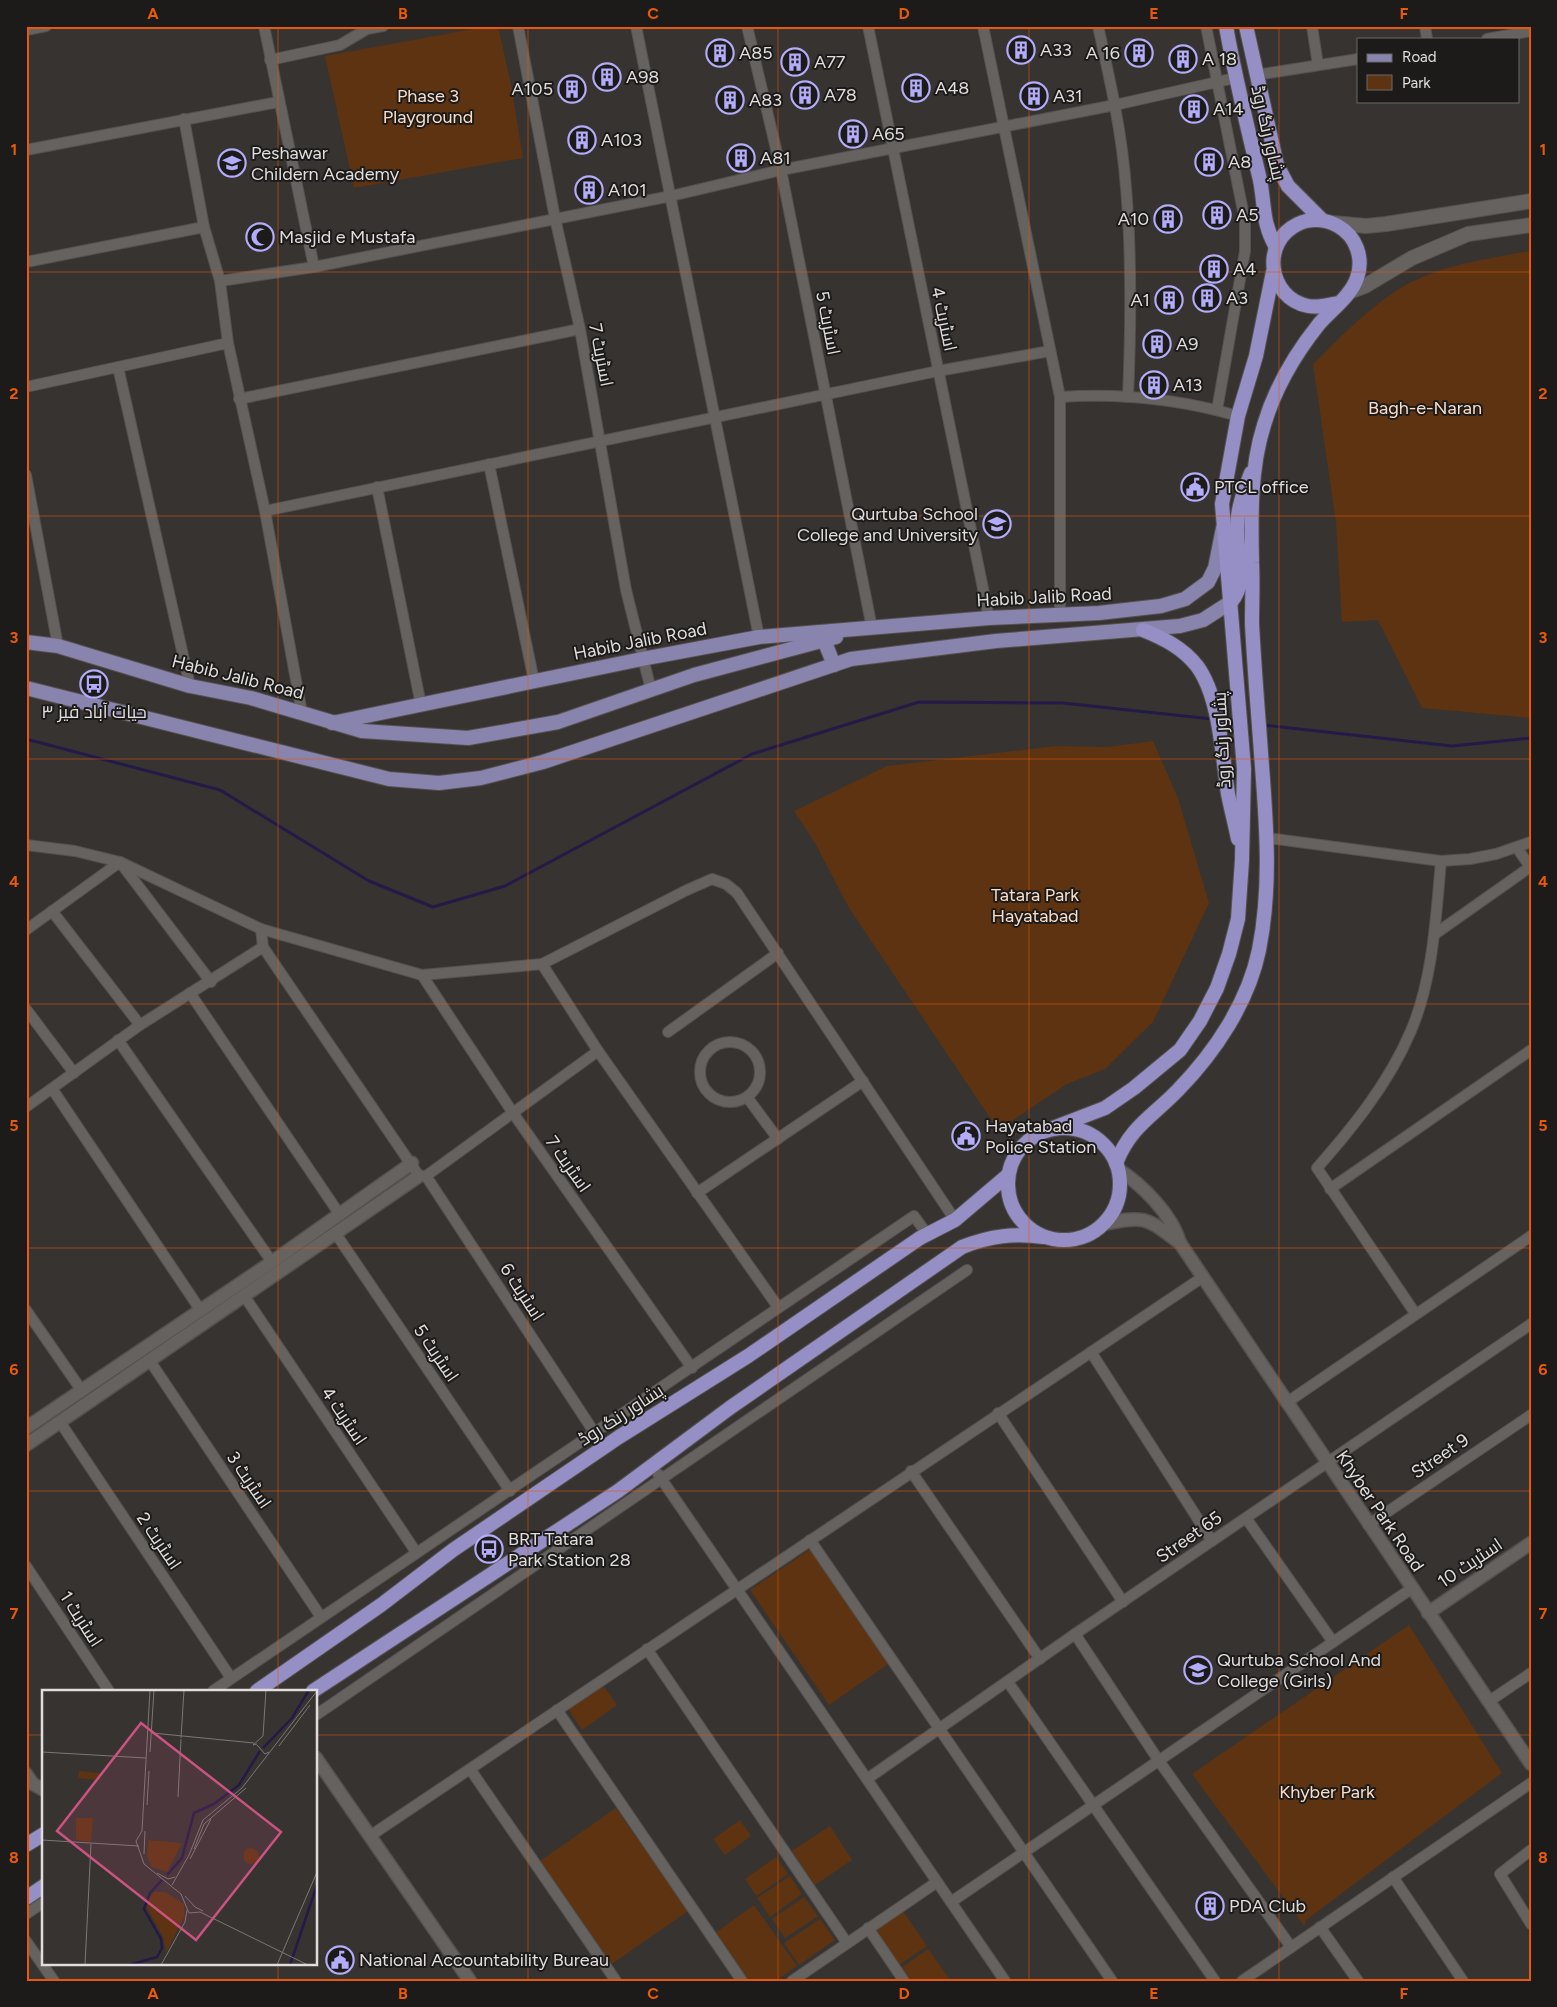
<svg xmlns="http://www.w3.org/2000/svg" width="1557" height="2007" viewBox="0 0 1557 2007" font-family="Figtree,Cairo,sans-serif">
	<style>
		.green { fill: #5d3311 }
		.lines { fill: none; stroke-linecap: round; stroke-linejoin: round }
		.stream { stroke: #231b47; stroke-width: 3 }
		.minor-casing { stroke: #545150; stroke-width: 12 }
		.tertiary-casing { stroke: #545150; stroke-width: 15 }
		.secondary-casing { stroke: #545150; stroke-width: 16 }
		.primary-casing { stroke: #545150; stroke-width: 16 }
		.trunk-casing { stroke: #545150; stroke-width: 16 }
		.minor { stroke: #666260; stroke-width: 10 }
		.tertiary { stroke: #666260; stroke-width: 12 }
		.secondary { stroke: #666260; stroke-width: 14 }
		.primary { stroke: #8984ad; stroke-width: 14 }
		.trunk { stroke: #958fc6; stroke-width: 14 }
		.grid { fill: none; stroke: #e8590c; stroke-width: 1; stroke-opacity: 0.55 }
		.labels { text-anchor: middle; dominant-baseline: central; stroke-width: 4; stroke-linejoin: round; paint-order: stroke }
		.poi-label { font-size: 18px; fill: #e0dddc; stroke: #1d1b1a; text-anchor: start }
		.park-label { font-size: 18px; fill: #fadcc7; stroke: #1d1b1a }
		.street-label { font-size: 18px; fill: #e0dddc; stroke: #1d1b1a }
		.inset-river { fill: none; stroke: #231b47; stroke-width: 2.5 }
		.inset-road { fill: none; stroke: #7b7775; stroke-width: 1 }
		.view { fill: #cb5382; fill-opacity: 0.15; stroke: #cb5382; stroke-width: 2.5 }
		.inset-edge { fill: none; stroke: #e0dddc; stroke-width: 2.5 }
		.neatline { fill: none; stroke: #e8590c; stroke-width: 2 }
		.grid-label { font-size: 16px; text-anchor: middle; font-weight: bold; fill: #e8590c }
	</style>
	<rect width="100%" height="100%" fill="#373331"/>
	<!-- green -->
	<g class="green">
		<polygon points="490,26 498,26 511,84 523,158 354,188 325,56"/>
		<path d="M1531,251V718L1422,708L1378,620L1342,622L1336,523L1313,364C1338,340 1363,313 1393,293C1432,266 1485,259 1531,251Z"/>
		<polygon points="1153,741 1178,798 1209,903 1153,1022 1105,1069 1067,1084 998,1130 849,908 815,843 794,811 887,766 1055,746 1108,747"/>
		<polygon points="812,1548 890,1663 829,1705 750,1590"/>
		<polygon points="1409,1625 1502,1773 1305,1921 1305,1927 1192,1774"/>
		<polygon points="602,1684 617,1705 582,1730 567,1708"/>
		<polygon points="616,1808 688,1911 612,1964 540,1861"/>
		<polygon points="740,1820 751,1836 725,1855 713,1839"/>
		<polygon points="830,1826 852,1860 815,1885 792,1851"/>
		<polygon points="776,1857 788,1874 756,1896 745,1879"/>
		<polygon points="790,1876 802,1894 770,1917 757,1898"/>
		<polygon points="804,1897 818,1916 785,1938 772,1919"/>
		<polygon points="754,1905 797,1966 776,1981 748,1981 715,1933"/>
		<polygon points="902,1910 927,1946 899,1965 875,1929"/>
		<polygon points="820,1919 835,1940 799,1965 784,1943"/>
		<polygon points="928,1949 951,1981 910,1981 901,1968"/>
	</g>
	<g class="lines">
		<!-- stream -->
		<g class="stream">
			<polyline points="1221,720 1237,722"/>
			<polyline points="1263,725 1452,746 1531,738"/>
			<polyline points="26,739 220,790 369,881 433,907 505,886 752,754 919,702 1063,703 1212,719"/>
		</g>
		<!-- minor casing -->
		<g class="minor-casing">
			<g id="minor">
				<polyline points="264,26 314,267"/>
				<polyline points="518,26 555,218 580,329 626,590 651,690"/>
				<polyline points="636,26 759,637"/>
				<polyline points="747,26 781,170 872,628"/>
				<polyline points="868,26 989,618"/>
				<polyline points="983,26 1060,397 1060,615"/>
				<path d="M1098,26C1110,80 1122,133 1126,188C1132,258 1131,327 1128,397"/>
				<polyline points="1206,26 1245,221 1245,251 1217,410"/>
				<polyline points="1312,26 1318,65"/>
				<polyline points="1425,26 1427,39"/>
				<polyline points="26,30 46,26"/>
				<polyline points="1487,39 1531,31"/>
				<polyline points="270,60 340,45 367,29 383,26"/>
				<polyline points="1256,75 1358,59"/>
				<polyline points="184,119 204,227 220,281 228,343 265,511 302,713"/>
				<polyline points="26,150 278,102"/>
				<polyline points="26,262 204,227"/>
				<polyline points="220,281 314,267 671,196 781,170 1115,105 1235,78"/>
				<polyline points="118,367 190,686"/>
				<polyline points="26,387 228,343"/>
				<path d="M1060,397C1119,393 1182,400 1238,416"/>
				<polyline points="239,399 580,329"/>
				<polyline points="489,464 534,681"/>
				<polyline points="26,475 58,646"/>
				<polyline points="377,487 421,705"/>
				<polyline points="265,511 938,371 1050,351"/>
				<polyline points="1268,838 1441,861 1470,859 1496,854 1531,842"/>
				<polyline points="26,845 75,851 120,862 261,929 422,975 542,964 687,890 712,879 726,884 737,893 955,1220"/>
				<polyline points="1517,848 1531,868"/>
				<polyline points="52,911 140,1025"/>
				<polyline points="261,929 263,947 419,1176 426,1176 594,1432"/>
				<polyline points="26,930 120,862 211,982"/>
				<polyline points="1435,934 1530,867"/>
				<polyline points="542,964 598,1051 778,1307"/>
				<polyline points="422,975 513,1113 692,1368"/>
				<polyline points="190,993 340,1215"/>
				<polyline points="26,1009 74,1073"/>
				<polyline points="668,1032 778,953"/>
				<polyline points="118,1040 272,1262"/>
				<circle cx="730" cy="1072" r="30"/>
				<polyline points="53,1090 201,1311"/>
				<polyline points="747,1097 778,1139"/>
				<polyline points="26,1107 140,1025 263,947"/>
				<polyline points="426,1176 598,1051"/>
				<polyline points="1330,1189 1531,1050"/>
				<polyline points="697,1193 863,1081"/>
				<polyline points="336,1234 510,1491"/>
				<polyline points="245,1297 416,1552"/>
				<polyline points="26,1310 82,1391"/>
				<path d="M1415,1313L1317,1168C1353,1127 1388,1084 1410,1033C1433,981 1436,916 1441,861"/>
				<polyline points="1091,1352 1212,1541"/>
				<polyline points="150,1361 321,1617"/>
				<polyline points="1286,1403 1531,1236"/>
				<polyline points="998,1413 1123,1602"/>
				<polyline points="60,1422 231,1678"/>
				<polyline points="911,1471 1040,1659"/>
				<polyline points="658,1474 1005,1981"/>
				<polyline points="1246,1518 1333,1642"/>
				<polyline points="1368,1525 1531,1415"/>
				<polyline points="810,1540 1112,1981"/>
				<polyline points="26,1566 109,1691"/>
				<polyline points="1075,1634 1159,1761 1291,1947"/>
				<polyline points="647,1649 847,1943"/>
				<polyline points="1008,1682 1215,1981"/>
				<polyline points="213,1691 914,1216 927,1234"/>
				<polyline points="1488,1702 1531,1673"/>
				<polyline points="557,1710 742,1981"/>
				<polyline points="316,1715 967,1270"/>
				<polyline points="470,1769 616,1981"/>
				<polyline points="867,1779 1075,1634 1531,1324"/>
				<polyline points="370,1836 1203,1277"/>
				<polyline points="1531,1850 1500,1874 1531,1924"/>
				<polyline points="1393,1877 1463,1981"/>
				<polyline points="951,1902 1411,1589"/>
				<polyline points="26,1914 44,1902"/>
				<polyline points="1320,1927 1358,1981"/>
				<polyline points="868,1928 904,1981"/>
				<polyline points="26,1941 54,1981"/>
				<polyline points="792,1981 937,1882"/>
				<polyline points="1242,1981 1531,1783"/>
			</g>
		</g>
		<!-- tertiary casing -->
		<g class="tertiary-casing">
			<g id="tertiary">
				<path d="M1118,1169C1142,1185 1172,1214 1180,1243"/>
				<path d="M1104,1224C1147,1215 1146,1218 1180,1243L1531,1764"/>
				<polyline points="26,1428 272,1262 412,1163"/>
				<polyline points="26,1445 419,1176"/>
				<polyline points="1428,1613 1531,1543"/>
				<polyline points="316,1758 470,1981"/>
				<polyline points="26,1774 33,1784 44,1790"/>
			</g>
		</g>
		<!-- secondary casing -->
		<g class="secondary-casing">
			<g id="secondary">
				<polyline points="1333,223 1366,226 1386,224 1531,201"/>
				<polyline points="1349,292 1365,286 1412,258 1468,234 1531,225"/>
			</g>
		</g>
		<!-- primary casing -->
		<g class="primary-casing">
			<g id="primary">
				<polyline points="824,640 834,665"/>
				<polyline points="26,642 58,646 190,686 251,698 362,731 468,738 558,722 694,675 836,637"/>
				<polyline points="26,688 389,779 439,783 481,778 543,762 851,659 996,641 1180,626 1203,620 1231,602"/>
				<polyline points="332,723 642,659 759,637 989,618 1099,613 1161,606 1185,599 1208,582 1215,568 1223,528"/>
			</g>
		</g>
		<!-- trunk casing -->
		<g class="trunk-casing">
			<g id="trunk">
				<path d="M1226,26C1235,78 1248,129 1260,180C1265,206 1262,223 1276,247"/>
				<polyline points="1246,26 1277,165 1288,186 1322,220"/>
				<path d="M1231,602C1249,581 1236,554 1237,528C1237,509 1244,491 1251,473"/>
				<path d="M1143,630C1163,638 1183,648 1197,666C1220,697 1222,756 1228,794C1231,809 1235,824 1238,839"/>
				<circle cx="1064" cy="1184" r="56"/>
				<polyline points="1053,1128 1105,1108 1134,1088 1180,1050 1200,1021 1217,988 1229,954 1238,919 1242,860 1244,769 1222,504 1238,416 1256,356 1273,272"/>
				<path d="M1116,1163C1131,1126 1152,1117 1178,1090C1215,1052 1248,1003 1259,950C1273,879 1265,810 1260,739C1257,700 1254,662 1252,624C1252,604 1253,583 1252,563C1251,517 1250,469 1264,425C1275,388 1295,354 1319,324C1331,310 1351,296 1357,278C1364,258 1356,236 1338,226C1326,219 1310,218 1298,224C1260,242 1268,298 1308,306C1318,308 1328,305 1338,303"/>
				<polyline points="257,1691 381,1605 453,1550 619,1437 748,1356 920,1238 955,1220 1008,1175"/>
				<path d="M313,1691L618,1491L731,1407L962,1247C990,1236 1013,1233 1044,1237"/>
				<polyline points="26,1845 44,1834"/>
				<polyline points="26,1898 44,1886"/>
			</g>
		</g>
		<!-- minor -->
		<use href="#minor" class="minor"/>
		<!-- tertiary -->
		<use href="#tertiary" class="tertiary"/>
		<!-- secondary -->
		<use href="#secondary" class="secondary"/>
		<!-- primary -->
		<use href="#primary" class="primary"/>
		<!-- trunk -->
		<use href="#trunk" class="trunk"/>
	</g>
	<!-- grid -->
	<path class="grid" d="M278,26V1691M528,26V1981M778,26V1981M1029,26V1981M1279,26V1981M26,272H1531M26,516H1531M26,759H1531M26,1004H1531M26,1248H1531M26,1491H1531M26,1735H44M316,1735H1531M278,1963V1981"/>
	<!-- icons -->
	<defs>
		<g id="building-ring" transform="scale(1.4375)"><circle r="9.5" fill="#1d1b1a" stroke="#b3acf9" stroke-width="1.5"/><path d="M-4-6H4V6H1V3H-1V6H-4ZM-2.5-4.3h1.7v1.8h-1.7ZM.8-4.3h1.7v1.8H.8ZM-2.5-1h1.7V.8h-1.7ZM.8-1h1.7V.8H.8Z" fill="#b3acf9"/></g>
		<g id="school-ring" transform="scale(1.4375)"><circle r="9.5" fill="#1d1b1a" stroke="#b3acf9" stroke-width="1.5"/><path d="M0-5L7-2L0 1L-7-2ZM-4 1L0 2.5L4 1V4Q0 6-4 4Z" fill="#b3acf9"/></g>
		<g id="mosque-ring" transform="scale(1.4375)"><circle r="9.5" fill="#1d1b1a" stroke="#b3acf9" stroke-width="1.5"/><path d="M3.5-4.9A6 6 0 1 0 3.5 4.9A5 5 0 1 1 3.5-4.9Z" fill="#b3acf9"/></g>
		<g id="civic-ring" transform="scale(1.4375)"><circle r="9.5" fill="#1d1b1a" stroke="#b3acf9" stroke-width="1.5"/><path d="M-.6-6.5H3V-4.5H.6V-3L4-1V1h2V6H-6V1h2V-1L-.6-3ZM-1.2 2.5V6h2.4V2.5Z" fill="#b3acf9"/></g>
		<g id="bus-ring" transform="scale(1.4375)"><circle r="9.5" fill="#1d1b1a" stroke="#b3acf9" stroke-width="1.5"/><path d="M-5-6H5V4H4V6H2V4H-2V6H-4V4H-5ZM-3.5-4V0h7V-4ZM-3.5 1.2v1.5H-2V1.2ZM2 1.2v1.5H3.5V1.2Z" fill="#b3acf9"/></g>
	</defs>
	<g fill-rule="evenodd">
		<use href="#building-ring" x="1021" y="50"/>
		<use href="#building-ring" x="720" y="53"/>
		<use href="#building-ring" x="1139" y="53"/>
		<use href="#building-ring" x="1183" y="59"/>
		<use href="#building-ring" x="795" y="62"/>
		<use href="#building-ring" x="607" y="77"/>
		<use href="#building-ring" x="916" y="88"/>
		<use href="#building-ring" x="572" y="89"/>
		<use href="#building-ring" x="805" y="95"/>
		<use href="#building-ring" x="1034" y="96"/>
		<use href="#building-ring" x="730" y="100"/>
		<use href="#building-ring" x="1194" y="109"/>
		<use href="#building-ring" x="853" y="134"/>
		<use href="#building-ring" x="582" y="140"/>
		<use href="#building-ring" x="741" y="158"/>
		<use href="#building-ring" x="1209" y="162"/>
		<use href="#school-ring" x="232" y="163"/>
		<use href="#building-ring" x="589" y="190"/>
		<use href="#building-ring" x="1217" y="215"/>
		<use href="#building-ring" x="1168" y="219"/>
		<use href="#mosque-ring" x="260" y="237"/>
		<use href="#building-ring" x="1214" y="269"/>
		<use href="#building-ring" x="1207" y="298"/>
		<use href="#building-ring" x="1169" y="300"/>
		<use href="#building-ring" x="1157" y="344"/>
		<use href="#building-ring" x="1154" y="385"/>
		<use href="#civic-ring" x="1195" y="487"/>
		<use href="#school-ring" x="997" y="524"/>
		<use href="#bus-ring" x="94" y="684"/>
		<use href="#civic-ring" x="966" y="1136"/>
		<use href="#bus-ring" x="489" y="1549"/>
		<use href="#school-ring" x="1198" y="1670"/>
		<use href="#building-ring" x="1210" y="1906"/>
		<use href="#civic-ring" x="340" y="1960"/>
	</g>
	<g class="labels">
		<!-- poi labels -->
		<g class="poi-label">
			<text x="1040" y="50">A33</text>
			<text x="739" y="53">A85</text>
			<text x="1120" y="53" text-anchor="end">A 16</text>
			<text x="1202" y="59">A 18</text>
			<text x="814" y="62">A77</text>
			<text x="626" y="77">A98</text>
			<text x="935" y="88">A48</text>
			<text x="553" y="89" text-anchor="end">A105</text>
			<text x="824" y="95">A78</text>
			<text x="1053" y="96">A31</text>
			<text x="749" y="100">A83</text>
			<text x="1213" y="109">A14</text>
			<text x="872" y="134">A65</text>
			<text x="601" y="140">A103</text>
			<text x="251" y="153">Peshawar<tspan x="251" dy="21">Childern Academy</tspan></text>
			<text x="760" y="158">A81</text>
			<text x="1228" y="162">A8</text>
			<text x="608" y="190">A101</text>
			<text x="1236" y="215">A5</text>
			<text x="1149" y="219" text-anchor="end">A10</text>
			<text x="279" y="237">Masjid e Mustafa</text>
			<text x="1233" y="269">A4</text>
			<text x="1226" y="298">A3</text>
			<text x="1150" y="300" text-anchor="end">A1</text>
			<text x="1176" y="344">A9</text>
			<text x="1173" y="385">A13</text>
			<text x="1214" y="487">PTCL office</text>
			<text x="978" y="514" text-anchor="end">Qurtuba School<tspan x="978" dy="21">College and University</tspan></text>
			<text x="94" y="712" text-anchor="middle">حیات آباد فیز ۳</text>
			<text x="985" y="1126">Hayatabad<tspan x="985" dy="21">Police Station</tspan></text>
			<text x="508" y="1539">BRT Tatara<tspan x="508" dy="21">Park Station 28</tspan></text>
			<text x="1217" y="1660">Qurtuba School And<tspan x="1217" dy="21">College (Girls)</tspan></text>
			<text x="1229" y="1906">PDA Club</text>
			<text x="359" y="1960">National Accountability Bureau</text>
		</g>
		<!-- park labels -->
		<g class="park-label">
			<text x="428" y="96">Phase 3<tspan x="428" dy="21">Playground</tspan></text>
			<text x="1425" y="408">Bagh-e-Naran</text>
			<text x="1035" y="895">Tatara Park<tspan x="1035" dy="21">Hayatabad</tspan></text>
			<text x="1327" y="1792">Khyber Park</text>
		</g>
		<!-- street labels -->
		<g class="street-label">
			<text transform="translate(1268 133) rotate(77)">پشاور رنگ روڈ</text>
			<text transform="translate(944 319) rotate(78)">اسٹریٹ 4</text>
			<text transform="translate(828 323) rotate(79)">اسٹریٹ 5</text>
			<text transform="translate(601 355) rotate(79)">اسٹریٹ 7</text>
			<text transform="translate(1044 597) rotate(-3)">Habib Jalib Road</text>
			<text transform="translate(640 641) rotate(-11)">Habib Jalib Road</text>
			<text transform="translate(238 677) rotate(14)">Habib Jalib Road</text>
			<text transform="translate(1222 740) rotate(-93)">پشاور رنگ روڈ</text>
			<text transform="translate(568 1164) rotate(55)">اسٹریٹ 7</text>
			<text transform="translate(522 1292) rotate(57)">اسٹریٹ 6</text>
			<text transform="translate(436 1353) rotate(56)">اسٹریٹ 5</text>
			<text transform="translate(621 1415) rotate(-33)">پشاور رنگ روڈ</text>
			<text transform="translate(344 1416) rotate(56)">اسٹریٹ 4</text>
			<text transform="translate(1440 1456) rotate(-34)">Street 9</text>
			<text transform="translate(249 1480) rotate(56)">اسٹریٹ 3</text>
			<text transform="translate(1380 1511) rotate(56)">Khyber Park Road</text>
			<text transform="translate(1189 1537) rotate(-35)">Street 65</text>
			<text transform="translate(159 1541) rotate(56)">اسٹریٹ 2</text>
			<text transform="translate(1470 1563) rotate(-34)">اسٹریٹ 10</text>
			<text transform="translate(81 1619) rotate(57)">اسٹریٹ 1</text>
		</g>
	</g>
	<!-- overview -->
	<g transform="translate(42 1690)">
		<rect width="275" height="275" fill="#373331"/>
		<path d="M37,81L58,83V90L36,88ZM34,128H51L49,152L34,150ZM106,150L140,153L125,182L110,177L105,167ZM201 166a8 8 0 1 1 16 0a8 8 0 1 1-16 0ZM112,202H123L142,214V227L124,263L122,249L105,218L104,212Z" fill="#5d3311"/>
		<path class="inset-river" d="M221,58L250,28L267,0M125,185L140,168L152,123L172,114L197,95L218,61M87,275L115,267L120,258L119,249L102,219L108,203L120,190M248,275L275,195"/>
		<path class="inset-road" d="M108,0L100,141L94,151L102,174L139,204L147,223L158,222L266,275M110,43L212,53M139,48L142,0M215,54L211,55L221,46L224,0M215,55L223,64L227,62M237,56L268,15M0,62L104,68M108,62L112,0M136,107L139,49M105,115L107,81M0,150L97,156M152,159L162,134L204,98M102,164L103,141M148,169L169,129M115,183L126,189L133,187M130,195L147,165L161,130L200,98L275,1M143,206L153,217L161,221M43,275L49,154M119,275L143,232L145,220M235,275L275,182"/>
		<path class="view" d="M99,33L239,142L154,250L15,141Z"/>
		<rect width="275" height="275" class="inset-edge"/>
	</g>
	<!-- border -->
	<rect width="1557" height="2007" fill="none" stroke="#1d1b1a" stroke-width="55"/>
	<!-- legend -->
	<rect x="1357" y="38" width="162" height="65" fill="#1d1b1a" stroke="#6b6968"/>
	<rect x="1367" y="54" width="25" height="8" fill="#8984ad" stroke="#6b6968"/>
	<text x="1402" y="62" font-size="15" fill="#e0dddc">Road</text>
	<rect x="1367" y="75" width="25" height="15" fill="#5d3311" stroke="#6b6968"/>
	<text x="1402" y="88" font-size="15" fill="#e0dddc">Park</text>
	<rect x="28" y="28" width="1502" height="1952" class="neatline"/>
	<g class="grid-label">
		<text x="153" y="19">A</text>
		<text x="403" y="19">B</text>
		<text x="653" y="19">C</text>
		<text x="904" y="19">D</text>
		<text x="1154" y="19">E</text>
		<text x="1404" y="19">F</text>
		<text x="14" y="155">1</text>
		<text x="1543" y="155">1</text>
		<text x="14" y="399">2</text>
		<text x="1543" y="399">2</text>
		<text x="14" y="643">3</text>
		<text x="1543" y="643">3</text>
		<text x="14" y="887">4</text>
		<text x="1543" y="887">4</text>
		<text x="14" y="1131">5</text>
		<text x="1543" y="1131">5</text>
		<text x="14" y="1375">6</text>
		<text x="1543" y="1375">6</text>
		<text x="14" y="1619">7</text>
		<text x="1543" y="1619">7</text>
		<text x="14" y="1863">8</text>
		<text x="1543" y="1863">8</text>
		<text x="153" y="1999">A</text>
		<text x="403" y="1999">B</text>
		<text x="653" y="1999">C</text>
		<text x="904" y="1999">D</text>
		<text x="1154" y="1999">E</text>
		<text x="1404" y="1999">F</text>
	</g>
</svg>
